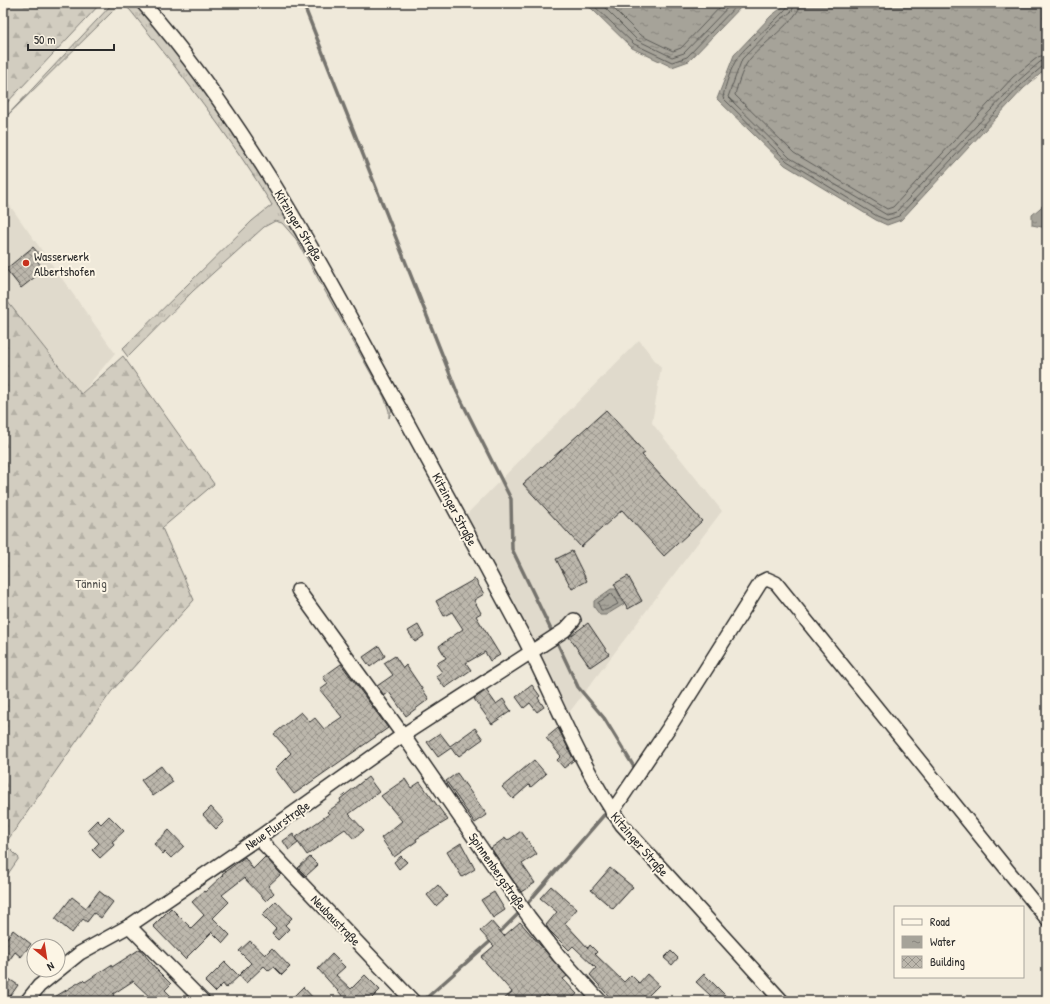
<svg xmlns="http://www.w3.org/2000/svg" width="1050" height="1004" viewBox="0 0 1050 1004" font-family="'Patrick Hand',sans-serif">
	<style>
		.built { fill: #e0dacc }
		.grass { fill: url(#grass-tufts); stroke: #7e7c76 }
		.forest { fill: url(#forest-firs); stroke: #7e7c76 }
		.water { fill: url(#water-ripples); stroke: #75736d }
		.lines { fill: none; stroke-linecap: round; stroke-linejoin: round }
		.shore { stroke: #5c5b57; stroke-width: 1 }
		.stream { stroke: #75736d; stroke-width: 3.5 }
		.building { fill: url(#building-cross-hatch); stroke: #2b2b2b }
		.minor-casing { stroke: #2b2b2b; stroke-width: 16 }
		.minor { stroke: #fcf5e5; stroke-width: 13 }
		.poi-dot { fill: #c8321e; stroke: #fcf5e5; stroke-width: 1.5 }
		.labels { text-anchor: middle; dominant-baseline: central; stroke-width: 4; stroke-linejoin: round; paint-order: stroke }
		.street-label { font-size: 13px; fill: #2b2b2b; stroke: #fcf5e5 }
		.poi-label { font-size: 13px; fill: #2b2b2b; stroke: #fcf5e5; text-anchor: start }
		.park-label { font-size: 13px; fill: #555450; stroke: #fcf5e5 }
	</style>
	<defs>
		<pattern id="grass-tufts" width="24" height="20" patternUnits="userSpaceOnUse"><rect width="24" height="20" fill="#d2cdc0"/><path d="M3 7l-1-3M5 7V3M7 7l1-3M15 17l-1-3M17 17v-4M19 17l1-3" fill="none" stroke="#b4b0a5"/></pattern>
		<pattern id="forest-firs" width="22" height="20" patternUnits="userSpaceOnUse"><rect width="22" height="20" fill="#d2cdc0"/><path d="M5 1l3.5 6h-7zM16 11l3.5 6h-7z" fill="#b4b0a5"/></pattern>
		<pattern id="water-ripples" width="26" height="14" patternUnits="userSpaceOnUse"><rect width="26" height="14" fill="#a6a399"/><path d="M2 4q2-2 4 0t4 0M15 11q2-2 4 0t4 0" fill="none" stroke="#87857d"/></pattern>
		<pattern id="building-cross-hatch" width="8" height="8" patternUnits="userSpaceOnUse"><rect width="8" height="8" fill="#bcb7ac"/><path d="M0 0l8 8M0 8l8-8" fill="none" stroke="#99958c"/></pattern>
	</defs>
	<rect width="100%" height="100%" fill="#efe9da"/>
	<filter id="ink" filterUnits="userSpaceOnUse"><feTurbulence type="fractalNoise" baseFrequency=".025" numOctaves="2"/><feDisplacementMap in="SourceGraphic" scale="8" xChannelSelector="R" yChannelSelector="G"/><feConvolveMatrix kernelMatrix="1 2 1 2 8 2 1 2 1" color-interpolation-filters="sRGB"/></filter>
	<g filter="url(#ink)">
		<!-- built -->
		<g class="built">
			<polygon points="3,196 115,353 81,394 3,296"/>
			<polygon points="639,340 661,368 652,423 722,511 565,718 465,516"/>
		</g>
		<!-- grass -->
		<path class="grass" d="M113,3H135L144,12L217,107L270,186L390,401L392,409L389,418V411L384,397L296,239L282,223L275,221L264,227L193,291L128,357L122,349L252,221L272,205C230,136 180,72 130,10L124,5L118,6L3,120Z"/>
		<!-- forest -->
		<g class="forest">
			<polygon points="3,3 101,3 3,107"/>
			<polygon points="3,296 81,394 123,356 214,484 162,528 194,600 111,692 5,844 19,858 3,881"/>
		</g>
		<!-- water -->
		<g class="water">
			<polygon points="584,3 745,3 689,61 672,67 632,48 592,9"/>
			<polygon points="788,3 1047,3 1047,68 1024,88 901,220 887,225 876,220 785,165 717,99 734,55 771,16"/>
			<polygon points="1047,202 1047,228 1032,225 1032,215"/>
			<polygon points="611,589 616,589 624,604 606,615 600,615 594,607 594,601"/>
		</g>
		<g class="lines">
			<!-- shore -->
			<g class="shore">
				<polyline points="591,3 634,44 672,62 687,57 739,3"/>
				<polyline points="600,3 637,40 672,57 684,53 732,3"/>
				<polyline points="608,3 640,35 673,51 681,48 724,3"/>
				<path d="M790,3C789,10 745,46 738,57C732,65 724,88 723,98L787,161L877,216L887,220L899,216L1021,85L1043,66L1047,65"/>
				<polyline points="795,3 792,11 777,23 742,59 728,97 790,158 887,215 896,212 1018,81 1040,62 1047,60"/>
				<path d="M801,3C800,19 757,47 747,63C742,71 737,86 735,95L794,153L887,209L893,207L1013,77L1038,57L1047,54"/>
				<polygon points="612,594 618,604 606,610 601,610 598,603"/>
			</g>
			<!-- stream -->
			<g class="stream">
				<polyline points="303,3 457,392 511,499 512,549 553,634"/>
				<polyline points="556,640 578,687 604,718 634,767"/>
				<polyline points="525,906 604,815"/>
				<polyline points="497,935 521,911"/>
				<polyline points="423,1001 493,939"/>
			</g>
		</g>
		<!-- building -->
		<g class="building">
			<polygon points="33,247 39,254 35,258 44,270 21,288 6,269"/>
			<polygon points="606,410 645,453 642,455 702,521 664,556 622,510 581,547 523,484"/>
			<polygon points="572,551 587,581 572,589 556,559"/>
			<polygon points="628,576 642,601 628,609 614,584"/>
			<polygon points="475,579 484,594 474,600 481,613 476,616 500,655 490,661 485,652 466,663 471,670 445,688 436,676 442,672 436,664 446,658 439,646 463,629 452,612 444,616 436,601"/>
			<polygon points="588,623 609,654 590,667 569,637"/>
			<polygon points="418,625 424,636 415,642 408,631"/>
			<polygon points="379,646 385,656 370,667 363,657"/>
			<polygon points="395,656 403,668 406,665 429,699 406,716 389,692 384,695 377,686 393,675 384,663"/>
			<polygon points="341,664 388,728 294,794 275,769 291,753 274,734 301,712 310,722 315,718 324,729 342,717 320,690 328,684 323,677"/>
			<polygon points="532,685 540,696 538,698 544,707 537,712 530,703 524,708 516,697"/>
			<polygon points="486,690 496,704 503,699 511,711 492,724 474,699"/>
			<polygon points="475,728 483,739 459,756 457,754 456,755 451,748 438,757 427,742 440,733 450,746"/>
			<polygon points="558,728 574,760 564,768 557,760 561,756 546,738"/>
			<polygon points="534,760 546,774 531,787 529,785 513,799 502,787"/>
			<polygon points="161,766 173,782 153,796 141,780"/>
			<polygon points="457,773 487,815 475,823 446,781"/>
			<polygon points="368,777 379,792 349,814 364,830 354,839 345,829 307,855 295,838 329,814 327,812 341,802 340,799"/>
			<polygon points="405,779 411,788 420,782 448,820 416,839 417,841 394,857 381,838 402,821 381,796"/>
			<polygon points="211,807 224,821 216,829 203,815"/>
			<polygon points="109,816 124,831 112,842 114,845 100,858 92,850 99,843 87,830 97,820 101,824"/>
			<polygon points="169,830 184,846 171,858 165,852 163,854 154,844"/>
			<polygon points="521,831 537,854 522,864 535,883 521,892 491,848 505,838 506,840 510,839"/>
			<polygon points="293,834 298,843 289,850 283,841"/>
			<polygon points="461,843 475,869 462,877 447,852"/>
			<polygon points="401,856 407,862 399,869 394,862"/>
			<polygon points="245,857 253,869 265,857 281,874 268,886 274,893 266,901 244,878 222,895 229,902 213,918 230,935 223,943 212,932 185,959 153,926 171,908 191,928 204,915 192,902 204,891 205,892 223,875 222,874"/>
			<polygon points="310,857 318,865 306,876 298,868"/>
			<polygon points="610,868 633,887 613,909 591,890"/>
			<polygon points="438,885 447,896 436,906 427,895"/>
			<polygon points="551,886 577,909 565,923 588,948 590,945 597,952 595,954 624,982 631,975 639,983 647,974 659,985 643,1001 613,1001 590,975 596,968 573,946 569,950 549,930 546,925 557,912 540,898"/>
			<polygon points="99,891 113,902 101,918 94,913 87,922 83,919 72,933 55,919 72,897 86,908"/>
			<polygon points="494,892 505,910 493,918 481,900"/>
			<polygon points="276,901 292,918 285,925 289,929 278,940 272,934 276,929 262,915"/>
			<polygon points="491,921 504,936 520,922 567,976 563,979 577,994 569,1001 551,1001 546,995 538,1001 502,1001 512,992 481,957 494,946 480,931"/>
			<polygon points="13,930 31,944 21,957 15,952 3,969 3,943"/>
			<polygon points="250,941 265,955 272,948 290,967 282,975 274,967 269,971 264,966 246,983 239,975 251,963 239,951"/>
			<polygon points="140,949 157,970 171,984 165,990 176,1001 154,1001 133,981 113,994 114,996 106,1001 48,1001 83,980 85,982 111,965 112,967"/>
			<polygon points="671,951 678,958 672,965 664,958"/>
			<polygon points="332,954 345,967 336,975 351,989 365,975 380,990 369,1001 347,1001 318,969"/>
			<polygon points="225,962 239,976 226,988 223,984 215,992 205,982"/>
			<polygon points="704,974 731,1001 706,1001 711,996 696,982"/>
			<polygon points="3,975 18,985 7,1001 3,1001"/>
			<polygon points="303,987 316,1001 289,1001"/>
		</g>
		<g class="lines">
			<!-- minor casing -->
			<g class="minor-casing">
				<g id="minor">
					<path d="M143,3C238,112 308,238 376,365C425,454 474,544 522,634C555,698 580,766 622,825L782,1001"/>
					<polyline points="298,590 403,735 529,917 559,956 600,1001"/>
					<polyline points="612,812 672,723 761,582 767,579 776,583 1047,919"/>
					<polyline points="258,838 413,1001"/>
					<polyline points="129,926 203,1001"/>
					<polyline points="27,1001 39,986 80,953 129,926 258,838 403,735 565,630 574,620"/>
				</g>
			</g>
			<!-- minor -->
			<use href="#minor" class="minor"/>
		</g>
	</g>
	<!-- markers -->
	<circle class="poi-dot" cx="26" cy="263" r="4"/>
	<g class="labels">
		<!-- street labels -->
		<g class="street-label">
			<text transform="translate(299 225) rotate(59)">Kitzinger Straße</text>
			<text transform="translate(455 509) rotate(62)">Kitzinger Straße</text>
			<text transform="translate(277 825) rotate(-35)">Neue Flurstraße</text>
			<text transform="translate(640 844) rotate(49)">Kitzinger Straße</text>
			<text transform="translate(498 871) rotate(55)">Spinnenbergstraße</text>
			<text transform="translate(336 920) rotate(46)">Neubaustraße</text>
		</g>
		<!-- poi labels -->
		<g class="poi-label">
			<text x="34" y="256">Wasserwerk<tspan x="34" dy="15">Albertshofen</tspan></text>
		</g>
		<!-- park labels -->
		<g class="park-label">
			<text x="91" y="583">Tännig</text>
		</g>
	</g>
	<!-- margin -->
	<rect width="1050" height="1004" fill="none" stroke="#fcf5e5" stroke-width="16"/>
	<rect x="8" y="8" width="1034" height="988" fill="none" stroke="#2b2b2b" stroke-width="1.5" filter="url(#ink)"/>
	<!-- legend -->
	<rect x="894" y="906" width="130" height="72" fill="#fcf5e5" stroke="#a8a49b"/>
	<rect x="902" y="919" width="20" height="6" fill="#fcf5e5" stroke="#a8a49b"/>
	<text x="930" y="926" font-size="12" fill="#2b2b2b">Road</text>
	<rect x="902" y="936" width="20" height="12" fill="url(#water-ripples)" stroke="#a8a49b"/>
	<text x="930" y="946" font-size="12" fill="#2b2b2b">Water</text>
	<rect x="902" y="956" width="20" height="12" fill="url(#building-cross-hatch)" stroke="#a8a49b"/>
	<text x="930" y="966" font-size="12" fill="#2b2b2b">Building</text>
	<!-- north arrow -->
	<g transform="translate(46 958) rotate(150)"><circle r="19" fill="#fcf5e5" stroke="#a8a49b"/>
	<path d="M0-3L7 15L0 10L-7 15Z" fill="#c8321e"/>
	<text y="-6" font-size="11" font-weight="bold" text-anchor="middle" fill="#2b2b2b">N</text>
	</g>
	<!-- scale -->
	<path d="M28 44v6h86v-6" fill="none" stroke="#2b2b2b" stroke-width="2"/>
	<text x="34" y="44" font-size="12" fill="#2b2b2b" stroke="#fcf5e5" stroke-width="3" paint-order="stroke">50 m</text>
</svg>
